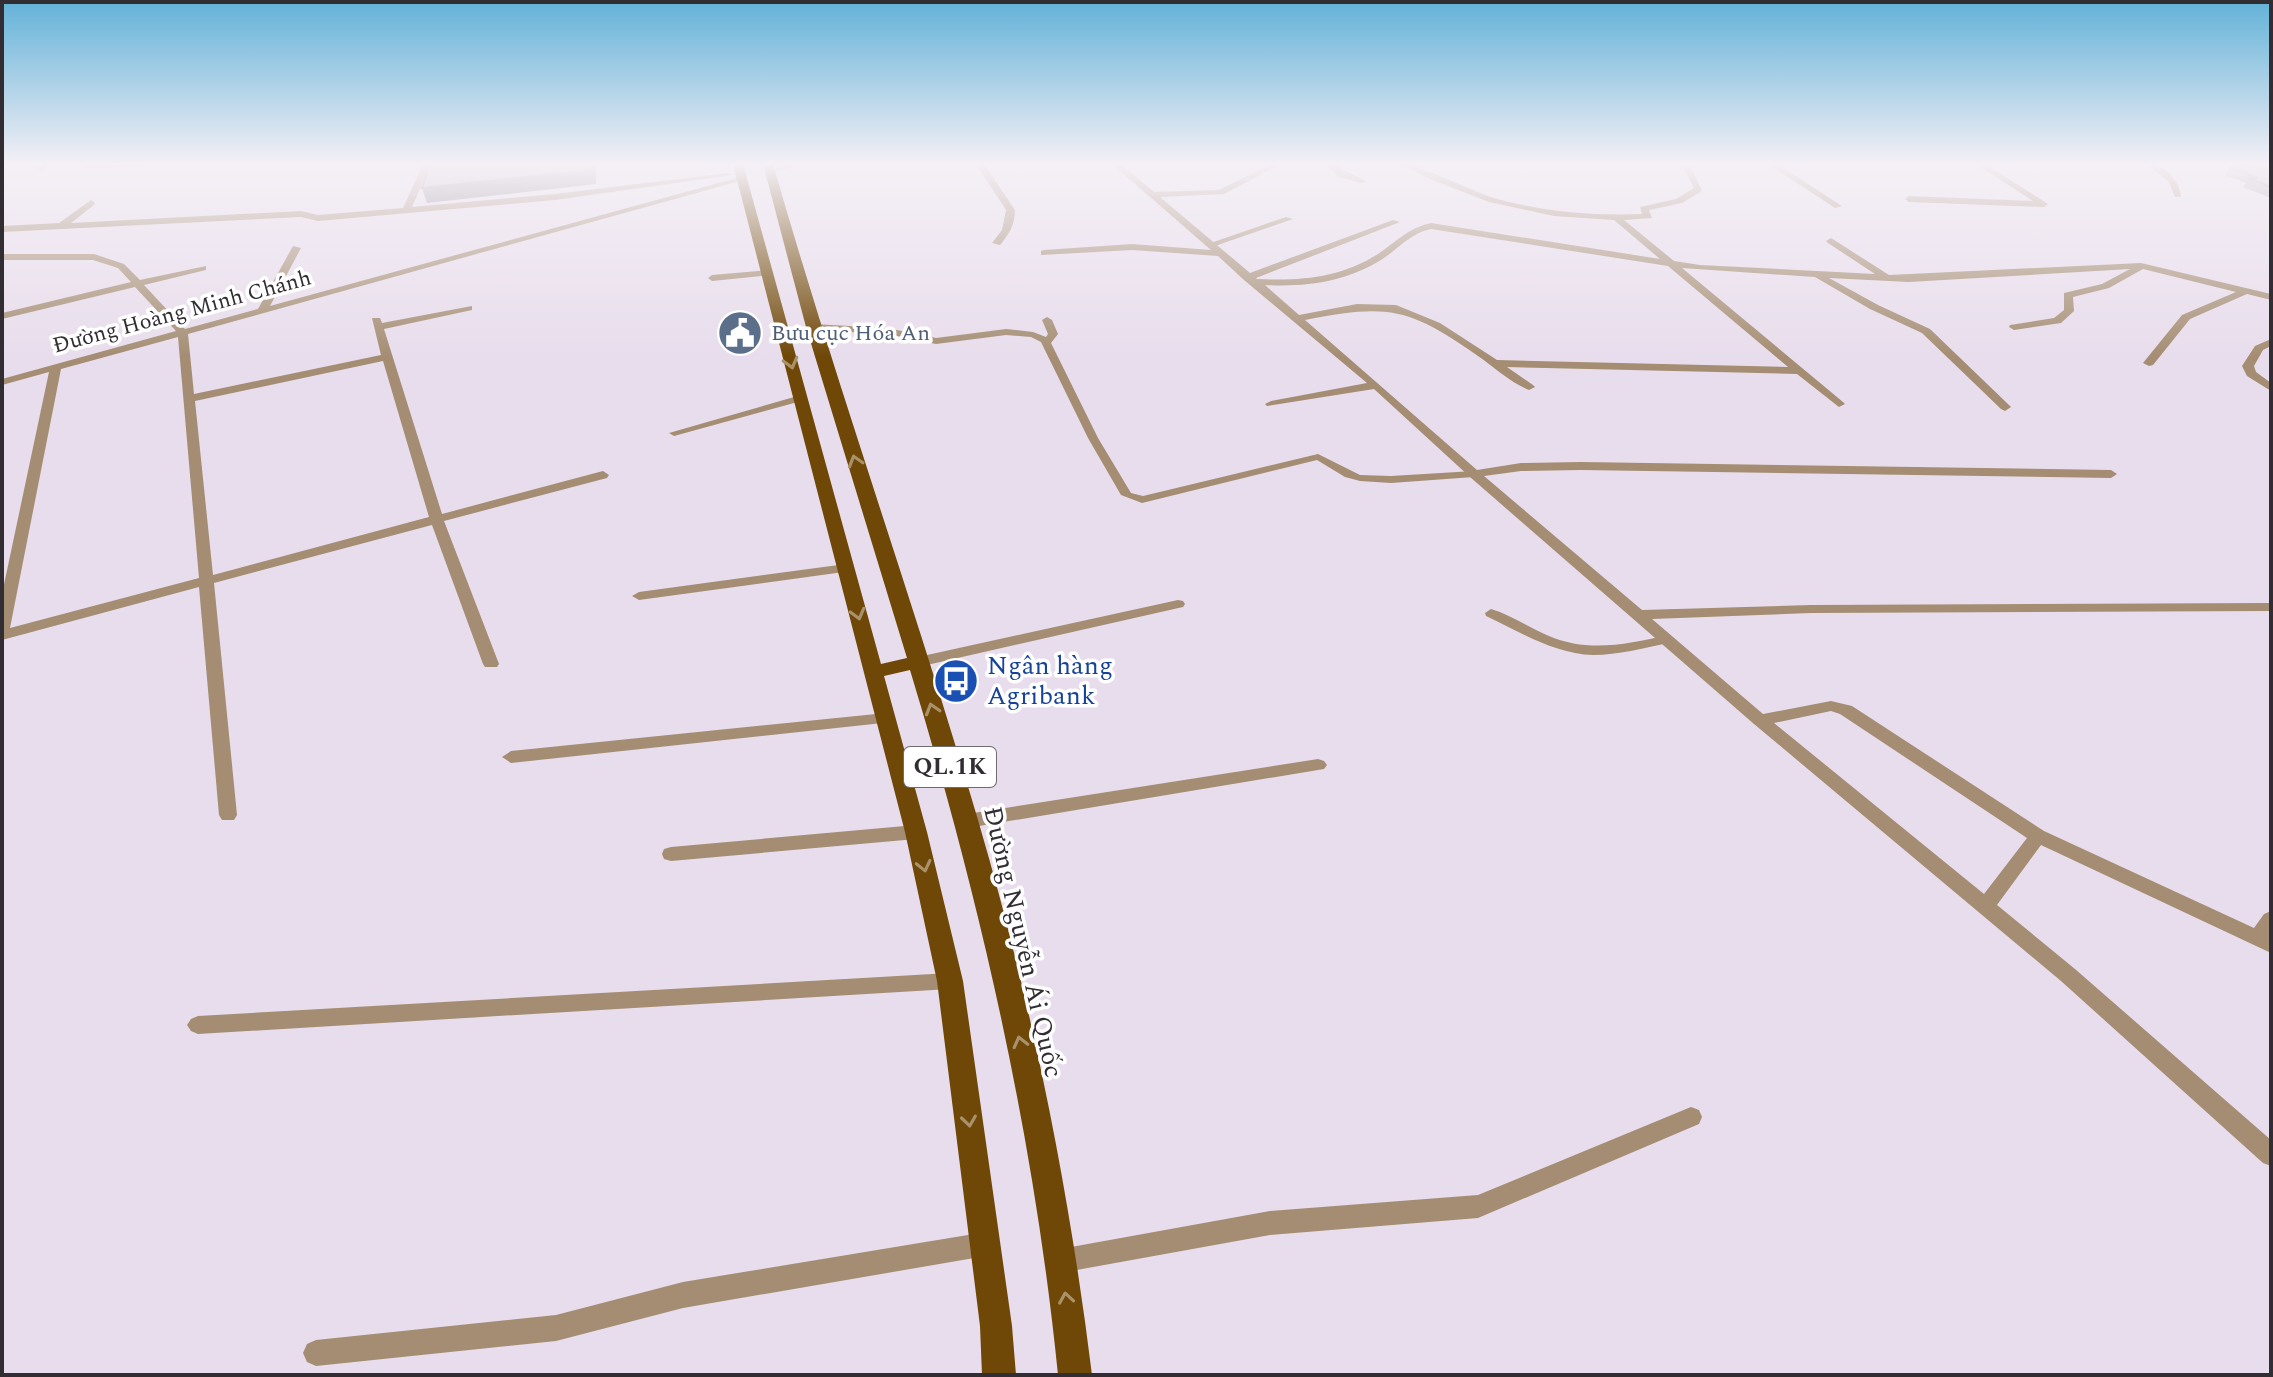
<svg xmlns="http://www.w3.org/2000/svg" width="2273" height="1377" viewBox="0 0 2273 1377" font-family="Spectral,serif">
	<style>
		.lines { fill: none; stroke-linecap: round; stroke-linejoin: round }
		.service { fill: #a48d72; fill-rule: evenodd }
		.minor { fill: #a48d72; fill-rule: evenodd }
		.primary { fill: #6f4707; fill-rule: evenodd }
		.wall { fill: #9f96a3 }
		.shaded-wall { fill: #827a84 }
		.building { fill: #b9afbd; stroke: #827a84; stroke-width: 2 }
		.oneway { stroke: #a9916a }
		.labels { text-anchor: middle; dominant-baseline: central; stroke-width: 7; stroke-linejoin: round; paint-order: stroke }
		.far-street-label { font-size: 22px; fill: #312d33; stroke: #fff }
		.far-service-label { font-size: 22px; fill: #4e5e75; stroke: #fff; text-anchor: start }
		.shield { fill: #fff; stroke: #6f6c70; stroke-width: 2 }
		.shield-label { font-size: 24px; font-weight: bold; fill: #312d33 }
		.transit-label { font-size: 26px; fill: #164399; stroke: #fff; text-anchor: start }
		.street-label { font-size: 26px; fill: #312d33; stroke: #fff }
	</style>
	<rect width="100%" height="100%" fill="#e8ddec"/>
	<g class="lines">
		<!-- service -->
		<g class="service">
			<polygon points="1286,217 1293,219 1212,247 1205,245"/>
			<polygon points="769,270 772,271 772,275 712,281 708,278 712,275"/>
			<polygon points="1047,317 1052,320 1058,334 1051,343 1098,438 1131,493 1143,496 1318,454 1360,475 1391,476 1474,471 1480,474 1474,477 1391,483 1360,481 1345,477 1317,460 1142,503 1121,495 1088,438 1041,342 1031,337 1006,335 936,344 887,334 813,330 808,327 813,324 887,328 936,338 1006,329 1033,332 1046,337 1048,334 1042,320"/>
			<polygon points="801,395 805,396 805,400 674,436 669,433"/>
			<path d="M1491,609C1511,615 1530,628 1549,636C1589,653 1627,644 1668,635L1675,639L1668,643C1644,648 1618,655 1593,655C1555,654 1520,632 1486,616L1485,613Z"/>
		</g>
		<!-- minor -->
		<g class="minor">
			<polygon points="42,164 50,164 42,171 38,169"/>
			<polygon points="86,164 150,164 146,166 87,168 83,166"/>
			<polygon points="423,164 431,164 412,207 555,194 728,173 732,175 555,200 318,221 301,217 2,232 2,226 59,223 91,200 95,203 94,205 71,223 301,211 318,215 403,208"/>
			<polygon points="790,164 803,164 771,173 767,171"/>
			<path d="M976,164H984L1015,210C1015,225 1009,234 1000,245L992,243L1002,230L1006,210Z"/>
			<path d="M1112,164H1121L1154,192L1219,190L1271,164H1281L1224,194L1160,197L1250,273L1393,220L1400,222L1256,278L1257,279C1301,281 1340,278 1378,254C1396,242 1408,228 1431,223L1660,259L1614,220L1554,216L1489,202L1430,179L1400,164C1419,164 1471,191 1494,198C1543,212 1593,216 1642,214L1640,207L1676,199L1694,188L1684,169L1688,167L1692,169L1702,191L1682,203L1649,210L1652,218L1624,220L1674,261L1700,265L1875,274L1828,243L1826,241L1831,238L1889,275L2141,263L2271,294V300L2247,294L2190,319L2153,365L2149,366L2143,363L2182,315L2236,292L2143,269L2109,288L2073,297L2074,311L2061,323L2014,330L2009,327L2010,325L2054,318L2064,310V293L2102,284L2130,269L1909,282L1829,278L1878,305L1930,329L2009,405L2011,407L2005,411L2001,409L1922,333L1870,309L1815,277L1682,268L1843,402L1845,404L1839,407L1797,374L1507,367L1533,385L1535,387L1529,390C1511,383 1494,367 1478,356C1408,307 1388,304 1305,320L1477,470L1521,463L1581,462L2111,470L2117,474L2111,478L1581,470L1521,471L1484,476L1642,610L1811,605L2271,603V611L1811,613L1652,619L1763,714L1831,701L1852,706L2044,831L2254,928L2264,914L2271,911V953L2041,845L1997,905L2075,969L2271,1140V1166L2263,1163L2061,981L1754,724L1470,477L1374,389L1267,406L1265,404L1271,401L1367,383L1244,280L1218,256L1132,250L1041,255V251L1044,250L1132,244L1211,250ZM1431,229L1668,266L1788,367L1497,360L1440,323L1396,305L1357,304L1299,315L1265,285C1308,287 1347,282 1384,258C1400,247 1411,233 1431,229ZM1831,711L1840,714L2027,838L1984,894L1774,723Z"/>
			<polygon points="1332,164 1342,164 1337,167 1366,181 1362,183 1339,177 1327,167"/>
			<polygon points="1768,164 1777,164 1842,206 1835,208"/>
			<polygon points="1976,164 1985,164 2048,204 2044,207 1909,202 1905,199 1909,196 2033,201"/>
			<path d="M2147,164C2165,164 2180,181 2181,197H2175L2169,182Z"/>
			<path d="M740,177L747,179L188,334L194,394L381,355L372,318H380L382,323L472,306V310L384,329L442,514L603,471L609,475L607,478L444,521L499,664L497,667H485L483,664L432,525L214,583L237,815L234,820H222L219,815L199,587L2,640V594L49,372L2,385V379L176,331L135,287L2,319V313L131,282L118,268L93,260H2V254H94L124,264L140,280L206,266V270L144,285L185,329L258,309L293,246L301,248L270,306ZM178,337L199,578L10,628L61,369ZM383,361L429,517L213,575L195,401Z"/>
			<polygon points="2271,339 2271,346 2263,350 2254,366 2256,372 2271,383 2271,391 2247,376 2242,366 2255,346"/>
			<polygon points="846,564 853,568 851,571 639,600 632,596 639,592"/>
			<polygon points="1178,600 1183,601 1185,604 1183,607 918,667 910,662 918,657"/>
			<polygon points="886,713 894,718 892,722 511,763 502,757 511,751"/>
			<polygon points="1318,759 1324,761 1327,765 1324,769 967,828 961,826 958,821 961,816 967,814"/>
			<polygon points="916,825 922,827 925,832 922,837 916,839 671,861 664,859 662,854 664,849 671,847"/>
			<polygon points="950,973 957,975 960,981 957,987 950,989 198,1034 191,1031 187,1025 191,1019 198,1016"/>
			<polygon points="1691,1107 1699,1110 1702,1117 1699,1124 1478,1218 1270,1235 1060,1273 1051,1270 1048,1261 1051,1252 1060,1249 1270,1211 1478,1195"/>
			<polygon points="986,1232 995,1235 998,1244 995,1253 986,1256 683,1308 556,1341 316,1366 307,1362 303,1353 307,1344 316,1340 556,1315 683,1282"/>
		</g>
		<!-- primary -->
		<path class="primary" d="M733,164H743L881,664L907,658L806,327L763,164H773C836,384 913,600 978,820C1031,1000 1069,1188 1092,1375H1058C1034,1135 980,900 910,670L884,676L927,832L963,981L1012,1326L1016,1375H982L980,1326L937,981L905,832Z"/>
	</g>
	<!-- wall -->
	<polygon class="wall" points="2236,164 2271,164 2271,198 2243,187 2246,183 2225,175 2230,167 2242,166"/>
	<!-- shaded-wall -->
	<polygon class="shaded-wall" points="592,164 596,164 596,184 427,203 422,188"/>
	<!-- building -->
	<g class="building">
		<polygon points="430,164 592,164 592,170 422,188"/>
		<polygon points="2263,164 2271,164 2271,187 2248,178 2258,178 2230,167 2264,164"/>
	</g>
	<!-- one-way arrows -->
	<defs><path id="oneway-chevron" d="M-2-3.5L2.5 0L-2 3.5" fill="none" stroke-width="1.6" stroke-linecap="round" stroke-linejoin="round" transform="scale(2)"/></defs>
	<g class="oneway">
		<use href="#oneway-chevron" transform="translate(791 363) rotate(75)"/>
		<use href="#oneway-chevron" transform="translate(855 461) rotate(-107)"/>
		<use href="#oneway-chevron" transform="translate(858 614) rotate(75)"/>
		<use href="#oneway-chevron" transform="translate(932 709) rotate(-107)"/>
		<use href="#oneway-chevron" transform="translate(924 866) rotate(77)"/>
		<use href="#oneway-chevron" transform="translate(1020 1042) rotate(-104)"/>
		<use href="#oneway-chevron" transform="translate(969 1121) rotate(82)"/>
		<use href="#oneway-chevron" transform="translate(1066 1298) rotate(-99)"/>
	</g>
	<!-- sky -->
	<linearGradient id="sky" x2="0" y2="1"><stop stop-color="#62b2d8"/><stop offset="0.46" stop-color="#f5f0f6"/><stop offset="1" stop-color="#f5f0f6" stop-opacity="0"/></linearGradient>
	<rect width="2273" height="357" fill="url(#sky)"/>
	<!-- icons -->
	<defs>
		<g id="civic-disc" transform="scale(2.3)"><circle r="9.5" fill="#5c6f8a" stroke="#fff"/><path d="M-.6-6.5H3V-4.5H.6V-3L4-1V1h2V6H-6V1h2V-1L-.6-3ZM-1.2 2.5V6h2.4V2.5Z" fill="#fff"/></g>
		<g id="bus-disc" transform="scale(2.3)"><circle r="9.5" fill="#1a4fb4" stroke="#fff"/><path d="M-5-6H5V4H4V6H2V4H-2V6H-4V4H-5ZM-3.5-4V0h7V-4ZM-3.5 1.2v1.5H-2V1.2ZM2 1.2v1.5H3.5V1.2Z" fill="#fff"/></g>
	</defs>
	<g fill-rule="evenodd">
		<use href="#civic-disc" x="740" y="333"/>
		<use href="#bus-disc" x="956" y="681"/>
	</g>
	<g class="labels">
		<!-- far-street labels -->
		<g class="far-street-label">
			<text transform="translate(182 312) rotate(-15)">Đường Hoàng Minh Chánh</text>
		</g>
		<!-- far-service labels -->
		<g class="far-service-label">
			<text x="771" y="333">Bưu cục Hóa An</text>
		</g>
		<!-- shield labels -->
		<rect class="shield" x="904" y="747" width="92" height="40" rx="6"/>
		<g class="shield-label">
			<text x="950" y="767">QL.1K</text>
		</g>
		<!-- transit labels -->
		<g class="transit-label">
			<text x="987" y="666">Ngân hàng<tspan x="987" dy="30">Agribank</tspan></text>
		</g>
		<!-- street labels -->
		<g class="street-label">
			<text transform="translate(1023 942) rotate(77)">Đường Nguyễn Ái Quốc</text>
		</g>
	</g>
	<!-- border -->
	<rect width="2273" height="1377" fill="none" stroke="#312d33" stroke-width="8"/>
</svg>
